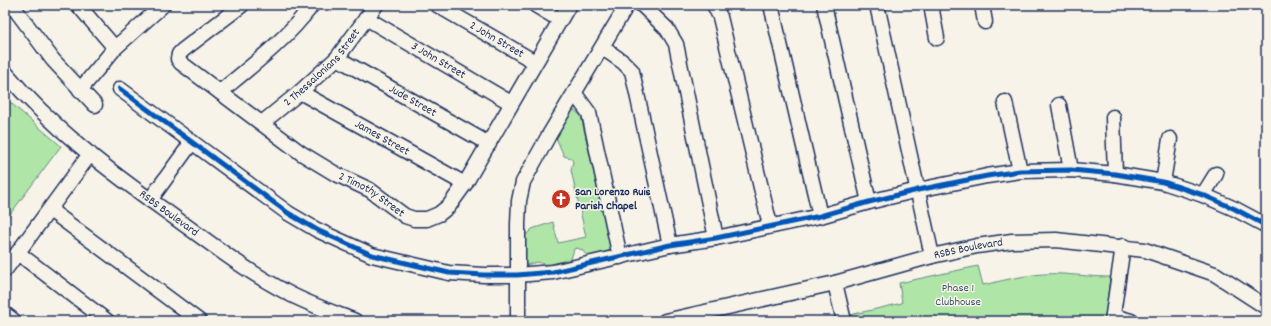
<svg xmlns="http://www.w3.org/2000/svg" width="1271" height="326" viewBox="0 0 1271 326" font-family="Dekko,sans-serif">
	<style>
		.green { fill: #afe5a7; stroke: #658a82 }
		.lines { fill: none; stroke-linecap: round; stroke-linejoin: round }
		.minor-casing { stroke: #1b2f5e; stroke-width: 17 }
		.minor { stroke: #f7f3e8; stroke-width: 14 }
		.cycleway-casing { stroke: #f7f3e8; stroke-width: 8 }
		.cycleway { stroke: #0057b8; stroke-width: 5 }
		.labels { text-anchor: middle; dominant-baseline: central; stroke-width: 3; stroke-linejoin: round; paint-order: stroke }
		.street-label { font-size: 12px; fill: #1b2f5e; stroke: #f7f3e8 }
		.poi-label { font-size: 12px; font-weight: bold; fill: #1b2f5e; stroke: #f7f3e8; text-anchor: start }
		.park-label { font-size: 12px; fill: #39536d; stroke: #f7f3e8 }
	</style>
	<rect width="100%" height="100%" fill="#f7f3e8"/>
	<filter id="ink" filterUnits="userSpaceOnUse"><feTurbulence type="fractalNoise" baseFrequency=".025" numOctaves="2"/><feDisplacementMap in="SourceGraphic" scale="8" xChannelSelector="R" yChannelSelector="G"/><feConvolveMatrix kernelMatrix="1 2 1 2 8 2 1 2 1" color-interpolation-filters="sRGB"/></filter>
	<g filter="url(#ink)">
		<!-- green -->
		<g class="green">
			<polygon points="5,98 61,146 5,221"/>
			<polygon points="573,109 581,116 611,250 588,257 582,250 577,248 574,249 571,259 548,265 537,262 523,266 523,234 527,234 532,229 553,222 558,243 586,237 571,170 573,162 571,158 564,156 554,133"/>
			<path d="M978,266L983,285C1009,279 1036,272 1063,274C1079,275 1094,277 1110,277L1105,321H852L850,315L902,303L899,283Z"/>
		</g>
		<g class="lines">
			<!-- minor casing -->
			<g class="minor-casing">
				<g id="minor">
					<polyline points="12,5 53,60 95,105"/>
					<polyline points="78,5 115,48"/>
					<path id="s1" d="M242,5L183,50L179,54L178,59L181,63L301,153L334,173L370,190L405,216L414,219H427L439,214L449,206L465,184L569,5"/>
					<path id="s2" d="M437,5L535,62"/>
					<polyline points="535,5 560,20"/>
					<polyline points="642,5 667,29 676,44 716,238"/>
					<polyline points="714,5 720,17 770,225"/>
					<polyline points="771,5 820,216"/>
					<polyline points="824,5 869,202"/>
					<polyline points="877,5 932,256"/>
					<polyline points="931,5 937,38"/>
					<polyline points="982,5 985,22"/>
					<path id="s3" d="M366,18L511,103"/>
					<polyline points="603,48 623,62 632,71 670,245"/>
					<path id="s4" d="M337,58L489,144"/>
					<path id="s5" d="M5,72C51,127 109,171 167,212C206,240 244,270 286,292C308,304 332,312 355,321"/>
					<polyline points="120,89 288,213 317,230 372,255 449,273 484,275 517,275 553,272 670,245 716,238 820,216 869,202 918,190 987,176 1020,171 1071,170 1115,174 1163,182 1203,195 1235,209 1265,225"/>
					<polyline points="80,90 115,48 163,5"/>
					<path d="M220,92C253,65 287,39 312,5"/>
					<path id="s6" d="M300,92L465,184"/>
					<polyline points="575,94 589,113 620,257"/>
					<polyline points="1005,102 1020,171"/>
					<polyline points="1059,105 1071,170"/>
					<polyline points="1113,117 1115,174"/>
					<path id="s7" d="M262,123L300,92L337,58L376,5"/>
					<polyline points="1163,182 1170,139"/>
					<polyline points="1203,195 1216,174"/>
					<polyline points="150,200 192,142"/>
					<polyline points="50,210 199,321"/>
					<polyline points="18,253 107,321"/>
					<polyline points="5,270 90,154"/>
					<polyline points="835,283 844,321"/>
					<polyline points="5,314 14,321"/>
					<polyline points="1113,316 1131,321"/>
					<polyline points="518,321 518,224 519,201 523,182 549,135 627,5"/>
					<path id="s8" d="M665,321L835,283L932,256L977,246L1012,241L1056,240L1145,250L1215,274L1266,307"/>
					<polyline points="1112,321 1123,246"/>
				</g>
			</g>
			<!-- minor -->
			<use href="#minor" class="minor"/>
			<!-- cycleway casing -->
			<g class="cycleway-casing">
				<polyline id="cycleway" points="120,89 288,213 317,230 372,255 449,273 484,275 517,275 553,272 670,245 716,238 820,216 869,202 918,190 987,176 1020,171 1071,170 1115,174 1163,182 1203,195 1235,209 1265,225"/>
			</g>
			<!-- cycleway -->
			<use href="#cycleway" class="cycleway"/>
		</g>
	</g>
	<!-- icons -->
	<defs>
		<g id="church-disc" transform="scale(1)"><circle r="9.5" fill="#c8321e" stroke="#f7f3e8"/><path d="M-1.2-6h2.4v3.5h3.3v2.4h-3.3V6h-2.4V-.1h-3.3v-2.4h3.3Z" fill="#fff"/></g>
	</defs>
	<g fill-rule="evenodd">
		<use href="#church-disc" x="561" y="199"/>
	</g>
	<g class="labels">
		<!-- street labels -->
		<g class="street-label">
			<text stroke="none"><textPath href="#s2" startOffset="69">2 John Street</textPath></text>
			<text stroke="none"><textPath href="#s3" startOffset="84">3 John Street</textPath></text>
			<text stroke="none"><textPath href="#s7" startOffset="82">2 Thessalonians Street</textPath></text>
			<text stroke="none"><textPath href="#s4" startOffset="87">Jude Street</textPath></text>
			<text stroke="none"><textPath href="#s6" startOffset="94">James Street</textPath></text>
			<text stroke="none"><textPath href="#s1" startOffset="322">2 Timothy Street</textPath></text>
			<text stroke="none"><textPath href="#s5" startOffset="217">RSBS Boulevard</textPath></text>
			<text stroke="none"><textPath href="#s8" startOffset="312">RSBS Boulevard</textPath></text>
		</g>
		<!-- poi labels -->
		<g class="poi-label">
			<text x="575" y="192">San Lorenzo Ruis<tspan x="575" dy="14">Parish Chapel</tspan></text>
		</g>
		<!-- park labels -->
		<g class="park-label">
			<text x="958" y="288">Phase 1<tspan x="958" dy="14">Clubhouse</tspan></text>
		</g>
	</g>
	<!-- margin -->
	<rect width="1271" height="326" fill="none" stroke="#f7f3e8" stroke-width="20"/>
	<rect x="10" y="10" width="1251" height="306" fill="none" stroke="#1b2f5e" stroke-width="1.5" filter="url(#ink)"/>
</svg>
